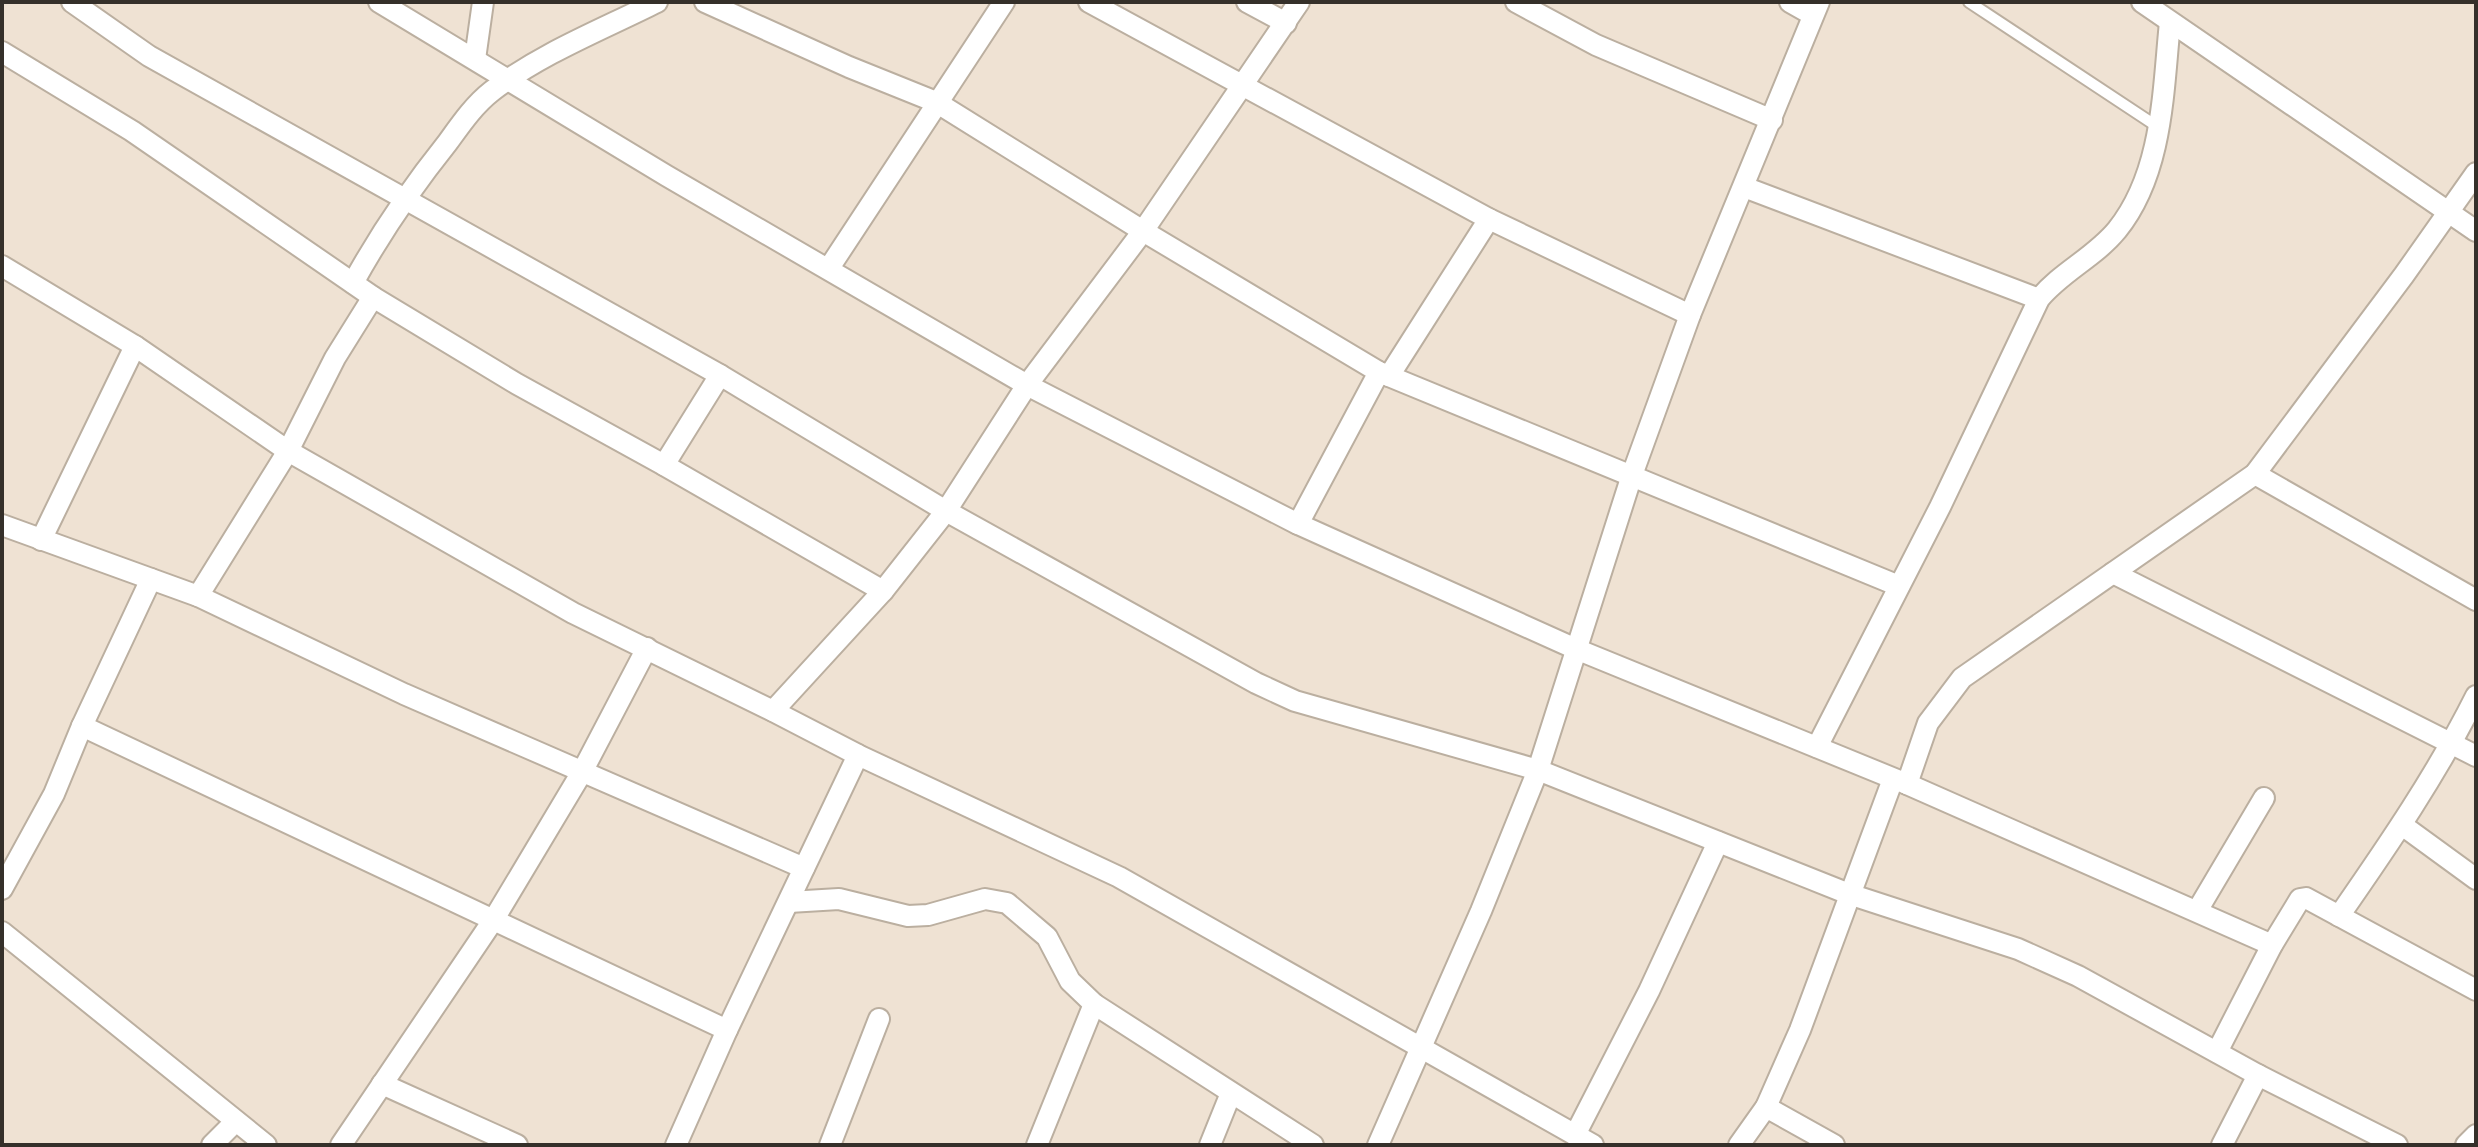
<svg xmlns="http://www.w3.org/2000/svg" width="2478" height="1147" viewBox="0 0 2478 1147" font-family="'Public Sans',sans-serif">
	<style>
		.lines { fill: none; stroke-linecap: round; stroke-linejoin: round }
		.lane-casing { stroke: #bbafa0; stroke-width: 14 }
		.street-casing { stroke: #bbafa0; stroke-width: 24 }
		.lane { stroke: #fff; stroke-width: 10 }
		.street { stroke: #fff; stroke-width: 20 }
	</style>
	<rect width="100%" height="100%" fill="#efe2d3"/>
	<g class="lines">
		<!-- lane casing -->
		<g class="lane-casing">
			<polyline id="lane" points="1969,2 2158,127"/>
		</g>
		<!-- street casing -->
		<g class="street-casing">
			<g id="street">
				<polyline points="72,2 149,56 720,375 946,511 1256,683 1295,701 1538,770 1849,894 2018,949 2078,976 2258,1075 2397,1145"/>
				<polyline points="379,2 667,176 1027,385 1298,524 1576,649 1907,784 2272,945"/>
				<polyline points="705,2 849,67 936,102 1143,231 1379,372 1899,586"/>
				<polyline points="1089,2 1489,219 1690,315"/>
				<polyline points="1247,2 1286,23"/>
				<polyline points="1516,2 1596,45 1772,120"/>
				<polyline points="1790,2 1813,15"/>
				<polyline points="2142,2 2476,231"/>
				<polyline points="2,52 132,131 373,297 517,384 664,465"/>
				<polyline points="475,59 483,2"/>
				<polyline points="1744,187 2039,299"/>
				<polyline points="2,266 135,346 288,451 573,613 773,711 858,755 1119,877 1593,1145"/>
				<polyline points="829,268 1004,2"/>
				<path d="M353,283C381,232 412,187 448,142C461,124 474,105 492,91C542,53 601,30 657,2"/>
				<polyline points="720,375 664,465 883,591"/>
				<polyline points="1389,376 1489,219"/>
				<polyline points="2255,474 2476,600"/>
				<polyline points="1298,524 1379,372"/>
				<polyline points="2,525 198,596 404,694 804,868"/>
				<polyline points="41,540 135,346"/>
				<polyline points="2113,573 2476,756"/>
				<polyline points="198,596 288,451 335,358 373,297"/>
				<polyline points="773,711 883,591 946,511 1027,385 1143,231 1299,2"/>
				<polyline points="82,726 727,1030"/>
				<path d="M1817,747L1940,507L2039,299C2061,272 2095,257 2117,230C2163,173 2163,91 2170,22"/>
				<polyline points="1907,784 1928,723 1962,678 2255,474 2404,275 2476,173"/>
				<polyline points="2402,825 2476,879"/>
				<polyline points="2,889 54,794 82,726 151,579"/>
				<polyline points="789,902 839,899 908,916 928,915 985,899 1007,903 1047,937 1070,981 1094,1004 1313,1145"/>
				<polyline points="2197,911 2264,798"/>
				<path d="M2339,916C2389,844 2437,774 2476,696"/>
				<polyline points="2,932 266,1145"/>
				<polyline points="2217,1052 2272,945 2300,899 2306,898 2476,990"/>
				<polyline points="382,1084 517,1145"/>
				<polyline points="1766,1107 1834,1145"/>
				<polyline points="1575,1135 1649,991 1718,842"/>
				<polyline points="212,1145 235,1122"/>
				<polyline points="341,1145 494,919 582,772 647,648"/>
				<polyline points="676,1145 727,1030 858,755"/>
				<polyline points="830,1145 879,1019"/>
				<polyline points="1037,1145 1094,1004"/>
				<polyline points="1210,1145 1231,1093"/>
				<polyline points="1378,1145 1481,911 1538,770 1632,475 1690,315 1819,2"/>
				<polyline points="1739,1145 1766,1107 1800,1030 1893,779"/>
				<polyline points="2222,1145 2258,1075"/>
				<polyline points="2466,1145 2476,1135"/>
			</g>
		</g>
		<!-- lane -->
		<use href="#lane" class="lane"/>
		<!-- street -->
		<use href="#street" class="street"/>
	</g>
	<!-- border -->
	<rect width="2478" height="1147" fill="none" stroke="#35302a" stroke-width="8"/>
</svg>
